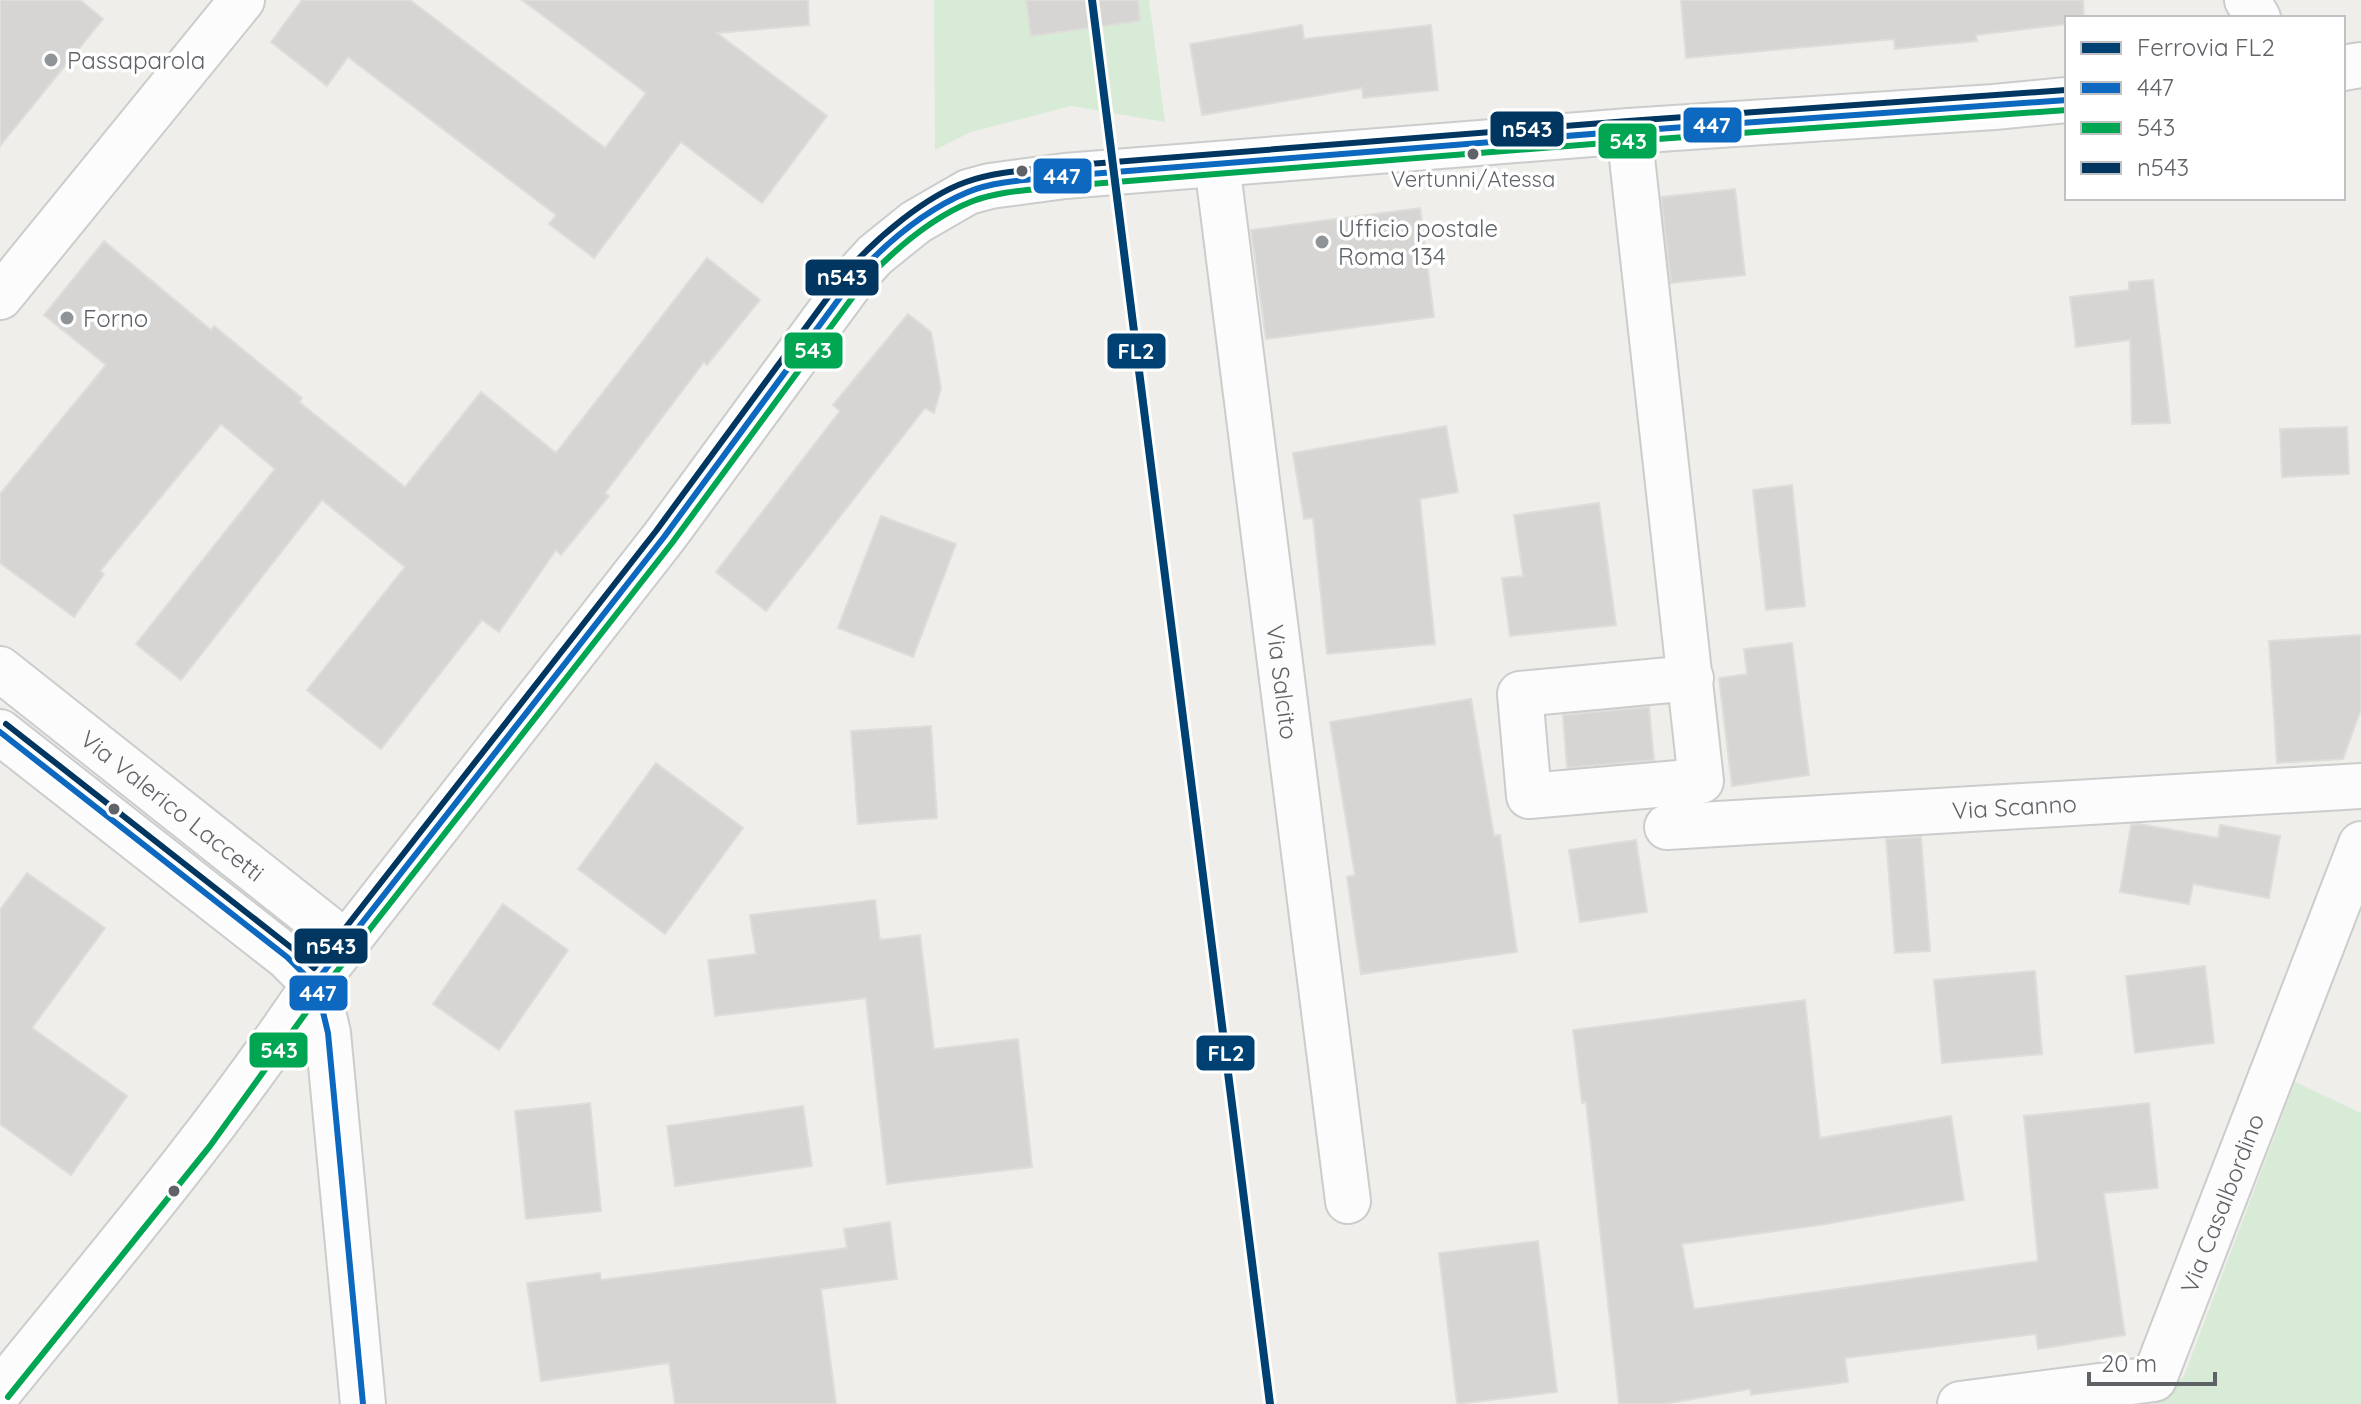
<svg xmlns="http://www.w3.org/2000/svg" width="2361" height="1404" viewBox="0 0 2361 1404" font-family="Quicksand,sans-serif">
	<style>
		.green { fill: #d8ebd6 }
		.building { fill: #d6d5d3; stroke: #deddd9; stroke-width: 2 }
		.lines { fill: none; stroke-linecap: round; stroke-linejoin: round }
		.minor-casing { stroke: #cbcccc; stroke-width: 48 }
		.tertiary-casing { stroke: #cbcccc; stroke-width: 48 }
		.minor { stroke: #fdfcfc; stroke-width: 44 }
		.tertiary { stroke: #fdfcfc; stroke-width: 44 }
		.bus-1-casing { stroke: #fff; stroke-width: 12 }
		.bus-2-casing { stroke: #fff; stroke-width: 12 }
		.bus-3-casing { stroke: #fff; stroke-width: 12 }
		.bus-1 { stroke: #0c69bf; stroke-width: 6 }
		.bus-2 { stroke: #00a651; stroke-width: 6 }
		.bus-3 { stroke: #00365f; stroke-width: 6 }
		.rail-1-casing { stroke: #fff; stroke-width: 14 }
		.rail-1 { stroke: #004174; stroke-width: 8 }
		.poi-dot { fill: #919496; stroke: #fff; stroke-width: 3 }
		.bus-dot { fill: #5f6368; stroke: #fff; stroke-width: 3 }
		.labels { text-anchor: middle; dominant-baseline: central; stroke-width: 7; stroke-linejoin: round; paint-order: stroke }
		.bus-label { font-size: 22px; fill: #5f6368; stroke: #fff }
		.poi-label { font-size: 24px; fill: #5f6368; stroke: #fff; text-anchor: start }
		.street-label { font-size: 24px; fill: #5f6368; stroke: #fff }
		.line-badge { stroke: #fff; stroke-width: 3 }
		.badge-label { font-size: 22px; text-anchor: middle; font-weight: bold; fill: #fff }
	</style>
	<rect width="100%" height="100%" fill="#efeeea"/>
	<!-- green -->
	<g class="green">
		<polygon points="934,0 1149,0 1165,122 1071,106 971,132 935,150"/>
		<polygon points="2295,1082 2361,1113 2361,1404 2154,1404 2184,1376"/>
	</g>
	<!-- building -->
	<g class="building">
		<polygon points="0,0 80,0 103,19 0,146"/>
		<polygon points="302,0 410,0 605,148 646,93 522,0 808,0 809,25 717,33 827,116 762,203 681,142 594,258 549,224 556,215 348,57 327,86 271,42"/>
		<polygon points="1026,0 1138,0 1140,21 1031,36"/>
		<polygon points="1681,0 2083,0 2084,18 2067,18 2067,24 1976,35 1977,41 1895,49 1894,39 1686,58"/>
		<polygon points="1302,25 1304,39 1431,25 1438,90 1363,98 1362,88 1202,115 1190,44"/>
		<polygon points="1735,189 1745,275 1671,283 1661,197"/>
		<polygon points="1420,208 1434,317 1266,339 1251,230"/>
		<polygon points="104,241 211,330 214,326 302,398 299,402 405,487 481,392 556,453 707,258 760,300 707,365 704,362 605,493 609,496 561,555 556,550 499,632 482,620 381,749 307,690 405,567 322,500 181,680 136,644 275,469 221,424 100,571 104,574 74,617 0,563 0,494 106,365 44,315"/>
		<polygon points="2153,280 2170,423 2132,424 2130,340 2076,347 2070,297 2129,290 2129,282"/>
		<polygon points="908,314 931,332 941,388 934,413 925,408 766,611 716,572 840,411 833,405"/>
		<polygon points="1446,426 1458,492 1420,499 1435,644 1327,654 1313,518 1304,519 1293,453"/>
		<polygon points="2347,427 2349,474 2282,477 2280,429"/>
		<polygon points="1792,485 1805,606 1766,610 1753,490"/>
		<polygon points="1599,503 1616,625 1510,636 1502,578 1523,576 1514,515"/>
		<polygon points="881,516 956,544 913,657 838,628"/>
		<polygon points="2361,635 2361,709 2343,759 2277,763 2269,641"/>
		<polygon points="1792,643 1809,775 1732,786 1719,678 1747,674 1744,649"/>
		<polygon points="1471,699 1494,836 1500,835 1517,952 1361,974 1347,877 1355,875 1330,722"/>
		<polygon points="1649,707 1654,760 1567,768 1563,715"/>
		<polygon points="931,726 937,818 858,824 851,731"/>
		<polygon points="656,763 743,828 665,934 578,869"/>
		<polygon points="2139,824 2218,838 2220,825 2280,836 2269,898 2193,884 2189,904 2120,892 2131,825"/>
		<polygon points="1921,837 1930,951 1895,953 1886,839"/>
		<polygon points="1636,840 1647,912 1580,922 1569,850"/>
		<polygon points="27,873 105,928 32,1028 127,1096 71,1175 0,1124 0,910"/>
		<polygon points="875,900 880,940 920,935 934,1049 1018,1039 1032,1167 887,1184 866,998 715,1016 708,960 756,954 750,915"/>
		<polygon points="503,904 568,950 499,1050 433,1004"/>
		<polygon points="2205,966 2214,1043 2135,1053 2126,976"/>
		<polygon points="2035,971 2042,1054 1942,1063 1934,980"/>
		<polygon points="1805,1000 1820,1138 1951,1116 1964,1200 1820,1225 1682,1244 1694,1309 2038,1261 2024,1116 2149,1103 2158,1188 2104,1193 2125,1335 2038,1349 2036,1334 1845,1358 1848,1382 1751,1395 1750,1389 1664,1404 1619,1404 1586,1102 1582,1103 1573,1030"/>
		<polygon points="590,1103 601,1211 526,1219 515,1111"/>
		<polygon points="803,1106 812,1166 675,1186 667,1126"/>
		<polygon points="890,1222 897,1279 821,1289 836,1404 675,1404 669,1363 541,1381 527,1283 600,1273 601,1280 847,1248 844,1229"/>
		<polygon points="1538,1241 1557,1392 1457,1404 1439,1253"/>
	</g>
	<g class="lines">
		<!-- minor casing -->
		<g class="minor-casing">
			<g id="minor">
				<polyline points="2247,0 2258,18"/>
				<polyline points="1629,131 1701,781 1529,796 1520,694 1691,678"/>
				<path id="s1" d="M1217,164L1348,1201"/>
				<polyline points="0,297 242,0"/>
				<path id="s2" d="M1667,827L2361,786"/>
				<path id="s3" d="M1960,1404L2154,1379L2361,844"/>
			</g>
		</g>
		<!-- tertiary casing -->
		<g class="tertiary-casing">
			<g id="tertiary">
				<polyline points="2343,68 2361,65"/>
				<path id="s4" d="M0,669L346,943"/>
				<polyline points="0,732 287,957 317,987 328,1033 363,1404"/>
				<path d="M0,1391C108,1258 220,1126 315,983L664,537L855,277L875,255L916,222L968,192L990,186L1065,176L1629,131L1994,107L2067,100"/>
			</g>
		</g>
		<!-- minor -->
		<use href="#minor" class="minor"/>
		<!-- tertiary -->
		<use href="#tertiary" class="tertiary"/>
		<!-- bus-1 casing -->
		<g class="bus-1-casing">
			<g id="bus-1">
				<polyline points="0,732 287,957 317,987 328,1033 363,1404"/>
				<path d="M315,983L664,537L855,277C886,243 925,210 968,192C997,180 1034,180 1065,176L1629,131L2067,100"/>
			</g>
		</g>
		<!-- bus-2 casing -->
		<g class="bus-2-casing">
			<path id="bus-2" d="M8,1397L210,1146L323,989L672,543L863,283C892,252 932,217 973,201C1001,190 1036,190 1066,186L1630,141L2067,110"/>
		</g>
		<!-- bus-3 casing -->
		<g class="bus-3-casing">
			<path id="bus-3" d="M6,724L293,949L314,968L656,531L848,270C877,238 924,197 966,182C997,171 1032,170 1064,166L1628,121L2066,90"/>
		</g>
		<!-- bus-1 -->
		<use href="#bus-1" class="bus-1"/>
		<!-- bus-2 -->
		<use href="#bus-2" class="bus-2"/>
		<!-- bus-3 -->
		<use href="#bus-3" class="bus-3"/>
		<!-- rail-1 casing -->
		<g class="rail-1-casing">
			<polyline id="rail-1" points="1092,0 1270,1404"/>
		</g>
		<!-- rail-1 -->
		<use href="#rail-1" class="rail-1"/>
	</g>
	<!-- markers -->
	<g class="poi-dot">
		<circle cx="51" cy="60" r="8"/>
		<circle cx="1322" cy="242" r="8"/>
		<circle cx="67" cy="318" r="8"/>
	</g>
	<g class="bus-dot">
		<circle cx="1473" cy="154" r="7"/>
		<circle cx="1022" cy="171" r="7"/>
		<circle cx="114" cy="809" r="7"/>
		<circle cx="174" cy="1191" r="7"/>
	</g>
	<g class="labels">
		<!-- bus labels -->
		<g class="bus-label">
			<text x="1473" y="179">Vertunni/Atessa</text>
		</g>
		<!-- poi labels -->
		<g class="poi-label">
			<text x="67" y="60">Passaparola</text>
			<text x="1338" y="228">Ufficio postale<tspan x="1338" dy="28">Roma 134</tspan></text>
			<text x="83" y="318">Forno</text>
		</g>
		<!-- street labels -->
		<g class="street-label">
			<text stroke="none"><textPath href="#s1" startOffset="522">Via Salcito</textPath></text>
			<text stroke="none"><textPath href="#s4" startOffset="220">Via Valerico Laccetti</textPath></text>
			<text stroke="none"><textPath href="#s2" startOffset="348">Via Scanno</textPath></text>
			<text stroke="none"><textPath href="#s3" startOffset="384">Via Casalbordino</textPath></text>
		</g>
	</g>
	<g class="line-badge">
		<rect x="1682" y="106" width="61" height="38" rx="8" fill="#0c69bf"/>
		<rect x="1489" y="110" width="76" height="38" rx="8" fill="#00365f"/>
		<rect x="1597" y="122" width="61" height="38" rx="8" fill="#00a651"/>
		<rect x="1032" y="157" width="61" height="38" rx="8" fill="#0c69bf"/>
		<rect x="804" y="258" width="76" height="39" rx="8" fill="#00365f"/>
		<rect x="783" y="331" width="61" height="39" rx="8" fill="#00a651"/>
		<rect x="1106" y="332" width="61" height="38" rx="8" fill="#004174"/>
		<rect x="293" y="927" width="76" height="38" rx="8" fill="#00365f"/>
		<rect x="288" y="974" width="61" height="38" rx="8" fill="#0c69bf"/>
		<rect x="248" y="1031" width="61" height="38" rx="8" fill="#00a651"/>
		<rect x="1195" y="1034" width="61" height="38" rx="8" fill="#004174"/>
	</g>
	<g class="badge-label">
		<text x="1712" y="133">447</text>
		<text x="1527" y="137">n543</text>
		<text x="1628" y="149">543</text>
		<text x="1062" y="184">447</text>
		<text x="842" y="285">n543</text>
		<text x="813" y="358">543</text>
		<text x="1136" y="359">FL2</text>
		<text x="331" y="954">n543</text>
		<text x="318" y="1001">447</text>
		<text x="279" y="1058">543</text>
		<text x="1226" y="1061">FL2</text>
	</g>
	<!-- legend -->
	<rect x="2065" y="16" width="280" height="184" fill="#ffffff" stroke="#bfc1c3" stroke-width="2"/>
	<rect x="2081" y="42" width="40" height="12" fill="#004174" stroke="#bfc1c3" stroke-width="2"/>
	<text x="2137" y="56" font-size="24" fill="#5f6368">Ferrovia FL2</text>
	<rect x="2081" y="82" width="40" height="12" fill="#0c69bf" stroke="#bfc1c3" stroke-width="2"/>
	<text x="2137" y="96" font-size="24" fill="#5f6368">447</text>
	<rect x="2081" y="122" width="40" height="12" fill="#00a651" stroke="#bfc1c3" stroke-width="2"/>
	<text x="2137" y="136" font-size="24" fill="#5f6368">543</text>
	<rect x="2081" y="162" width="40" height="12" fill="#00365f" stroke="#bfc1c3" stroke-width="2"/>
	<text x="2137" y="176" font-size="24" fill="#5f6368">n543</text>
	<!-- scale -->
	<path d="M2089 1372v12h126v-12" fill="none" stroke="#5f6368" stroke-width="4"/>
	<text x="2101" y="1372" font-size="24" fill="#5f6368" stroke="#ffffff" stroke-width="6" paint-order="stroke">20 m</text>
</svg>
